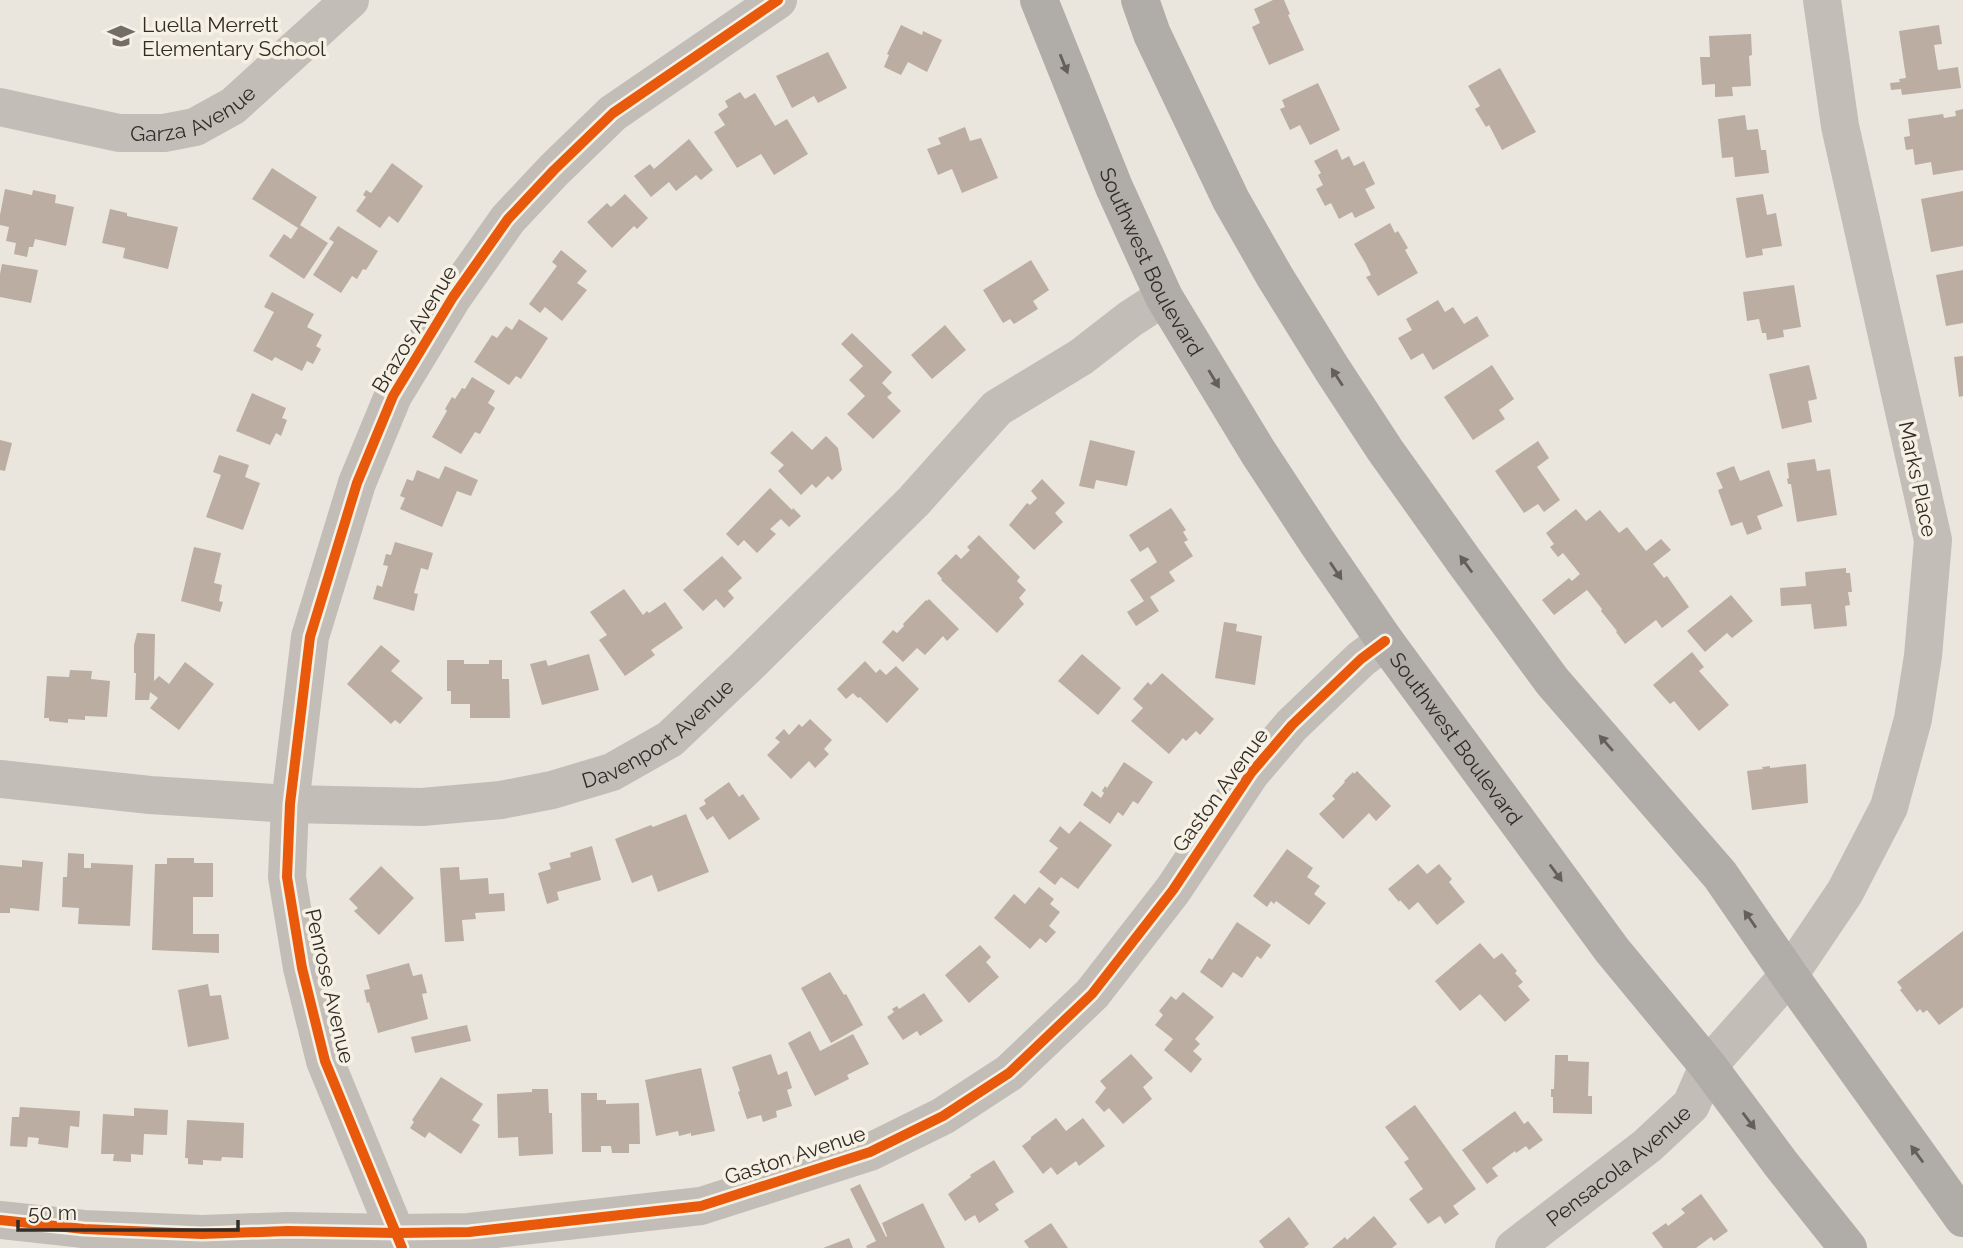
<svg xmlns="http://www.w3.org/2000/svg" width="1963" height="1248" viewBox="0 0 1963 1248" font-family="Raleway,sans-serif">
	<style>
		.building { fill: #bbada2 }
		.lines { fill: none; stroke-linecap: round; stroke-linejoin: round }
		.minor { stroke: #c2bdb7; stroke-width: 38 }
		.major { stroke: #b0aca7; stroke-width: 38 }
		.cycleway-casing { stroke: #f6f1e5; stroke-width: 15 }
		.cycleway { stroke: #e8590c; stroke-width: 10 }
		.oneway { fill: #645f5a }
		.labels { text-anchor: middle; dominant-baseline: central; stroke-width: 7; stroke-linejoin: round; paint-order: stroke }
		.poi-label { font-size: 21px; fill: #322c27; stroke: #f6f1e5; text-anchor: start }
		.street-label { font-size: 21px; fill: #322c27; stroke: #f6f1e5 }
	</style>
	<rect width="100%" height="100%" fill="#eae6de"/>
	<!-- building -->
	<g class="building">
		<polygon points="1273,0 1284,0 1290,14 1288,15 1304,50 1269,65 1252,27 1260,23 1254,9"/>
		<polygon points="901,25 922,35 923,31 942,40 927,72 908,62 901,75 884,67 889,55 887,54"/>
		<polygon points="1939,25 1942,44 1934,45 1938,70 1958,67 1961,88 1902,95 1901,89 1891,90 1890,83 1900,82 1899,79 1906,78 1899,31"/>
		<polygon points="1751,34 1752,55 1749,56 1751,86 1732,87 1733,96 1715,97 1715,84 1702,85 1700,57 1710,57 1709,36"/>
		<polygon points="828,52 847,88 818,103 814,96 792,108 776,76"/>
		<polygon points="1500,68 1536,132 1502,150 1489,125 1486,127 1475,109 1480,106 1468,86"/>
		<polygon points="1318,83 1340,130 1310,145 1300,125 1290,130 1280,109 1285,107 1282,100"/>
		<polygon points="740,92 745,99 755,93 775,126 787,119 808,154 774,175 761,154 737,168 714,132 725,125 718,114 728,107 725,101"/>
		<polygon points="1963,109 1963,170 1933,175 1931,162 1915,165 1913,149 1906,150 1904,137 1910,136 1908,119 1943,114 1944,118 1956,116 1955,111"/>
		<polygon points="1745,115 1747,130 1758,129 1761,150 1766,150 1769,173 1735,177 1733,157 1722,158 1718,119"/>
		<polygon points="965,127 970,141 981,138 998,178 962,193 952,169 938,175 927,149 941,144 938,138"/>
		<polygon points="689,139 713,170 701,180 696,175 676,191 669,182 651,197 634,176 650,164 654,169"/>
		<polygon points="1337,149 1342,160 1349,156 1354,166 1364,161 1375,184 1365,189 1375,208 1355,218 1352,212 1339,219 1331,203 1325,206 1316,189 1323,185 1318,175 1321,173 1314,161"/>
		<polygon points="392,163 423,186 398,223 389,216 380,228 356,211 366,197 363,195 366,190 371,193"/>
		<polygon points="272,168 317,197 300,225 328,243 304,279 269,256 284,234 291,239 298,228 252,199"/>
		<polygon points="5,189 32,195 33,190 56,195 55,203 74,207 66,246 35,239 33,247 29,247 27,257 14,254 16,243 6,241 9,227 0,225 0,215"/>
		<polygon points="1963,191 1963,246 1931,252 1921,199"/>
		<polygon points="625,194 648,218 637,229 634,226 612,248 587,222 607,203 611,207"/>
		<polygon points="1763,194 1767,215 1776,213 1782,246 1762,249 1763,255 1746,258 1736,198"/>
		<polygon points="110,209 127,213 127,216 178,227 168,269 123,258 125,248 102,243"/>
		<polygon points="1390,223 1395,233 1398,231 1408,248 1405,250 1418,273 1378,296 1366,277 1371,275 1366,264 1354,244"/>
		<polygon points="338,226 378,251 366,270 363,269 357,279 352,276 341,293 313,275 334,242 329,239"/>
		<polygon points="561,250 587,271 577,283 587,290 562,321 545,307 540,313 529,304 557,266 552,262"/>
		<polygon points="1031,260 1049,290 1033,301 1038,309 1014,324 1010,319 1003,323 983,290"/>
		<polygon points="2,264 38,270 31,303 0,297 0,274"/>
		<polygon points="1963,270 1963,323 1946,326 1936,275"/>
		<polygon points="1794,285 1801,327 1783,330 1784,337 1767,340 1766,333 1762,333 1759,319 1747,321 1743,292"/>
		<polygon points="272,292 314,314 307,327 322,335 316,346 321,349 313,364 307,361 302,371 275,357 272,361 253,351 274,312 264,307"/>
		<polygon points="1438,300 1445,312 1453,307 1464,324 1477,316 1489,336 1433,370 1423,353 1411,360 1398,338 1412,330 1406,319"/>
		<polygon points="519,319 548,338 521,379 516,376 509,385 474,362 492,335 497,338 506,326 512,330"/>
		<polygon points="945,325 966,350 932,379 911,355"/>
		<polygon points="852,333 892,372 882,383 892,393 887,397 901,411 873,439 847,414 865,396 849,380 863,366 841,344"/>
		<polygon points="1963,356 1963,396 1959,397 1954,357"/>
		<polygon points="1492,365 1514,399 1499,410 1505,419 1473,440 1444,397"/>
		<polygon points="1809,365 1817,399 1808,401 1812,422 1782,429 1769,374"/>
		<polygon points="472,377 495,391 488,403 495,408 480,434 475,432 461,454 432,437 447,411 445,409 452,397 455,399 462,388 465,389"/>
		<polygon points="252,393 286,408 282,418 287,420 281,436 276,433 270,445 236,431"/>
		<polygon points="792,431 812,450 826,436 838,448 842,470 832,480 828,476 816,488 812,484 801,495 778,471 784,465 770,453"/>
		<polygon points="0,440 12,443 5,471 0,470"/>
		<polygon points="1090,440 1135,451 1127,486 1096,480 1094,489 1079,486"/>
		<polygon points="1538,441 1549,458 1537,467 1560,500 1544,512 1538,504 1524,513 1495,471"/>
		<polygon points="219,455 249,465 245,477 260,483 243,530 206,517 221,475 213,472"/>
		<polygon points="1815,459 1817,471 1830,469 1837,515 1797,522 1791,484 1788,484 1787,479 1789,478 1787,463"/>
		<polygon points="445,466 478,480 471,496 457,491 442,527 400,509 405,498 400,496 407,479 413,481 417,470 439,479"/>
		<polygon points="1734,466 1740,481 1769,470 1783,506 1757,516 1762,529 1747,535 1742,522 1731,526 1718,490 1723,488 1716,473"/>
		<polygon points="1042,479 1065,503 1055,513 1063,522 1034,550 1009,525 1027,503 1030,505 1037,498 1031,491"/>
		<polygon points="770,488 792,510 793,508 801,516 789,527 781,519 770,529 776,534 757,553 744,540 738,546 726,534"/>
		<polygon points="1171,508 1186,530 1183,532 1188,540 1184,542 1193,556 1169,572 1175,581 1150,597 1159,611 1136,626 1127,612 1144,601 1130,580 1157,562 1148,547 1140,552 1129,535"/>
		<polygon points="1576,509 1586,521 1600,510 1619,533 1627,527 1646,551 1661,539 1671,550 1653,564 1664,578 1667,576 1689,607 1662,628 1656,620 1625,644 1616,632 1617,631 1601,611 1602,609 1587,590 1554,615 1542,600 1569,578 1572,581 1580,574 1563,553 1558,557 1550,547 1554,544 1546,533"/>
		<polygon points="979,535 1020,577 1017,581 1026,590 1019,598 1024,604 997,633 941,580 942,579 937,573 956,554 961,559 970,550 967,547"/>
		<polygon points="395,542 433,553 428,570 421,568 414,593 418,594 414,611 373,599 377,585 382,587 388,566 383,565 386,554 391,555"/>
		<polygon points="194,547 221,553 214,583 222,585 219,601 223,602 220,612 181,601"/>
		<polygon points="722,556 742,578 728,591 734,598 724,608 716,599 703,611 683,590"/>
		<polygon points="1846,568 1846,573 1850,573 1852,592 1848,592 1850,605 1845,606 1847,626 1814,629 1811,604 1781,606 1780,588 1806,586 1805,572"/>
		<polygon points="624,589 643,615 647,611 649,613 665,602 683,628 651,650 655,655 625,676 599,640 607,635 590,612"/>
		<polygon points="1731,595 1753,621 1732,638 1727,633 1705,652 1687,631"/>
		<polygon points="929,599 959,629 947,641 943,636 925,655 917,648 903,662 882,642 893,630 897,633 904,626 903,624 926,600 927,601"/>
		<polygon points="1224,622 1237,624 1236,631 1262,636 1255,685 1215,678"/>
		<polygon points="137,633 155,634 154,681 159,676 169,684 185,662 214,684 179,730 150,708 158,698 150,692 149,700 135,700 136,673 134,673 134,645"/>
		<polygon points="381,645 400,661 391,671 423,698 400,724 395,720 391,724 347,684"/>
		<polygon points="1692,652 1704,667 1699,671 1729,705 1699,731 1674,701 1670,704 1653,685"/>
		<polygon points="589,654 599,690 542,705 530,664 546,660 548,666"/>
		<polygon points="1082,654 1121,688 1098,715 1058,681"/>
		<polygon points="447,660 464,660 464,664 489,664 489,660 502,660 502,679 509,679 510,718 470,718 470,704 451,704 451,691 447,691"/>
		<polygon points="865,661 876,673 880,669 886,675 896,666 919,689 887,723 860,697 858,698 853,693 846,699 837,689"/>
		<polygon points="70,670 92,671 91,679 110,681 107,717 85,716 85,720 68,719 68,723 49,721 49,718 44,718 47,676 69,677"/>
		<polygon points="1162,673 1214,719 1200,735 1196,731 1186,741 1183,738 1169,754 1131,721 1143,708 1133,699 1148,682 1151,685"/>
		<polygon points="810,719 832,740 824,749 829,754 815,768 809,761 791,779 767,755 780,742 775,738 784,729 789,735 799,724 802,727"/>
		<polygon points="1124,762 1153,782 1138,804 1133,801 1123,816 1118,812 1110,824 1083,805 1092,791 1101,798 1104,793 1102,791 1105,786 1107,788"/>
		<polygon points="1806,764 1808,803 1752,810 1747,771 1763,769 1762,767 1770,766 1770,768"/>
		<polygon points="1357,771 1391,806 1376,821 1369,813 1343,839 1319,814 1335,799 1332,796 1345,782 1344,781 1353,772 1354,774"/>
		<polygon points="729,782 739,797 743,794 760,819 729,840 713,816 707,820 699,808 706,804 704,800"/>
		<polygon points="686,814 709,872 658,892 652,875 632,883 615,839 651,825 653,827"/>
		<polygon points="1080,821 1112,845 1078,889 1061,877 1055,885 1039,872 1058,848 1049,841 1060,826 1069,834"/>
		<polygon points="592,846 601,880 557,892 559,900 547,904 538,873 551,869 549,863 571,857 570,853"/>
		<polygon points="1287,849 1313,868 1307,877 1320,886 1314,894 1326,903 1309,925 1276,901 1274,904 1271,901 1267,907 1253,896"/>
		<polygon points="68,853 84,854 84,868 91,868 91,863 133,865 130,926 78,924 79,908 62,907 63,877 67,877"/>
		<polygon points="167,858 194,858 194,863 213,863 213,897 193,897 193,934 219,934 219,953 152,950 155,864 167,864"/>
		<polygon points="22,860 43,862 39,911 10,908 10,913 0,913 0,865 22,867"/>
		<polygon points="1418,864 1427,874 1439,864 1452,879 1449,882 1465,902 1437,925 1418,902 1409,910 1400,900 1399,902 1388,889"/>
		<polygon points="381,866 414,898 379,935 354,911 358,908 349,899"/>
		<polygon points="459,867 460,880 488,878 489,894 504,893 505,911 475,913 476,919 462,920 464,941 445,942 440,868"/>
		<polygon points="1039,887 1054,899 1050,904 1060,912 1049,926 1056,932 1046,943 1040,938 1030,949 994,918 1014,894 1025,904"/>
		<polygon points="1237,922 1271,945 1261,959 1257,956 1242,978 1233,972 1222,988 1200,972 1209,958 1212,960"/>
		<polygon points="1963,931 1963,1007 1939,1025 1927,1010 1923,1013 1920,1009 1917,1012 1900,990 1902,988 1897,982"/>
		<polygon points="1480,943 1494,959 1502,953 1517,971 1515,973 1523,982 1518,986 1530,1000 1505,1022 1480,994 1460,1011 1435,981"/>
		<polygon points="980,945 991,957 986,962 999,977 969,1003 945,975"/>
		<polygon points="409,963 413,976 422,974 427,993 422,994 428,1019 378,1033 369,1002 367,1003 364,990 370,989 366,975"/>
		<polygon points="830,972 844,995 846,994 863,1025 831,1043 801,988"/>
		<polygon points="208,984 210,996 221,995 229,1039 188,1047 178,990"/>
		<polygon points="1183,992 1214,1017 1195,1039 1200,1044 1193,1051 1202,1059 1191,1073 1164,1050 1173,1039 1155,1025 1163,1015 1159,1011 1171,996 1176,1000"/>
		<polygon points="924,993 943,1021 920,1036 917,1031 903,1040 887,1017 894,1012 892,1009 897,1006 899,1009"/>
		<polygon points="467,1025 471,1041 415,1053 411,1037"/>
		<polygon points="810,1031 820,1051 853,1034 869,1064 847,1075 849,1079 815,1096 788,1043"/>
		<polygon points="771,1054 778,1075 787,1071 792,1088 787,1090 792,1106 776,1111 777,1117 763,1122 761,1115 747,1119 738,1092 740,1091 732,1067"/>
		<polygon points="1131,1054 1153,1078 1143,1087 1152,1099 1123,1124 1109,1108 1104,1112 1095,1102 1106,1088 1100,1081"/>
		<polygon points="1555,1055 1568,1055 1568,1061 1589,1062 1588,1096 1592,1096 1592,1114 1553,1113 1553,1097 1551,1097 1551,1089 1554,1089"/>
		<polygon points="701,1068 715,1131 691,1136 691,1133 679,1136 678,1131 656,1136 645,1080"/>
		<polygon points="441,1077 483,1104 472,1120 480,1125 461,1154 429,1132 425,1138 410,1128 414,1122 412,1120"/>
		<polygon points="532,1089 548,1089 549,1113 552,1113 553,1154 519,1156 518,1137 498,1138 497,1094 532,1092"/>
		<polygon points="581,1093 597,1093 597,1100 606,1100 606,1104 639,1103 640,1144 629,1144 629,1153 612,1153 611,1146 601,1146 601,1152 582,1152"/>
		<polygon points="1415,1105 1476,1189 1453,1206 1459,1214 1445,1224 1440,1216 1428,1224 1409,1199 1423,1189 1404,1162 1409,1159 1385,1127"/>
		<polygon points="20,1107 80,1111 79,1127 70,1126 68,1148 38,1144 39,1138 28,1137 27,1147 10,1146 12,1117 19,1117"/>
		<polygon points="134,1108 168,1110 167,1135 144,1134 143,1155 131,1154 131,1162 113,1161 114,1154 101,1154 103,1114 134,1116"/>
		<polygon points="1515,1111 1524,1124 1528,1121 1543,1140 1529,1150 1526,1146 1516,1153 1515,1151 1492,1168 1498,1176 1487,1184 1462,1150"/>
		<polygon points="1056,1118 1066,1131 1083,1118 1105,1146 1079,1166 1076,1161 1057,1175 1051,1167 1043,1174 1022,1146 1031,1139 1031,1137"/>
		<polygon points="187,1120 244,1123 243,1158 222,1157 221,1161 203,1160 203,1165 188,1164 188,1158 185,1158"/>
		<polygon points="994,1160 1014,1192 995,1204 999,1210 979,1223 975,1215 965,1221 948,1194 971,1177 970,1175"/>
		<polygon points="860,1184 886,1237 887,1236 882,1223 923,1203 945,1248 867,1248 866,1246 876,1241 850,1189"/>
		<polygon points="1701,1194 1728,1231 1714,1241 1711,1237 1696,1248 1663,1248 1652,1233 1666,1223 1668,1226 1685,1213 1681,1209"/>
		<polygon points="1374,1216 1397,1244 1392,1248 1332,1248 1345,1237 1347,1240"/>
		<polygon points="1289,1217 1309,1244 1304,1248 1264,1248 1259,1241"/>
		<polygon points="1051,1223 1068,1248 1029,1248 1024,1241"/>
		<polygon points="849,1238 853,1248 823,1248"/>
	</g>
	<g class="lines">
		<!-- minor -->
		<g class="minor">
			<path id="s1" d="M0,107L119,133H164L195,127L233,106L350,0"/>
			<path id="s2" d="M0,779L150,795L290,804L422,807L501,800L552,790L612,772L670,739L745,668L914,501L997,408L1081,357L1130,319L1164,297"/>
			<polyline points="0,1220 84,1229 202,1234 288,1231 397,1233 469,1232 701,1206 870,1152 943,1116 1009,1073 1092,994 1173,890 1251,773 1292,725 1361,659 1385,641"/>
			<polyline points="402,1248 325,1061 302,968 287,877 290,804 310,637 357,483 393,396 453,297 508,219 554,170 613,113 778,0"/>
			<path id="s3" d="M1514,1248L1647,1146L1691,1105L1708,1066L1789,975L1845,892L1889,807L1913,719L1923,656L1933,540L1840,126L1822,0"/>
		</g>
		<!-- major -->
		<g class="major">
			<path id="s4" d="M1039,0L1114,187L1164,297L1258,452L1317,542L1385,641L1612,950L1708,1066L1781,1164L1848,1248"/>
			<polyline points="1140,0 1152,34 1231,200 1275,277 1332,369 1385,450 1464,561 1552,681 1720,875 1789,975 1963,1218"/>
		</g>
		<!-- cycleway casing -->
		<g class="cycleway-casing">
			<g id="cycleway">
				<polyline points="0,1220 84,1229 202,1234 288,1231 397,1233 469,1232 701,1206 870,1152 943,1116 1009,1073 1092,994 1173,890 1251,773 1292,725 1361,659 1385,641"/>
				<polyline points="402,1248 325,1061 302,968 287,877 290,804 310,637 357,483 393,396 453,297 508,219 554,170 613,113 778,0"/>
			</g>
		</g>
		<!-- cycleway -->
		<use href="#cycleway" class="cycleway"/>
	</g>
	<!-- one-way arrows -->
	<defs><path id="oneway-solid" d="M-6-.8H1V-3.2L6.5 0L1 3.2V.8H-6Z" transform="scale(1.75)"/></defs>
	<g class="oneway">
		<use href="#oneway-solid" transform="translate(1064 64) rotate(68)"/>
		<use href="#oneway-solid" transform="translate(1337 377) rotate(-123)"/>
		<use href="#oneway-solid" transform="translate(1214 379) rotate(59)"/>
		<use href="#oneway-solid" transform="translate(1466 564) rotate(-126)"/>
		<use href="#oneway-solid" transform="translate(1336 571) rotate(56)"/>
		<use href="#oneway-solid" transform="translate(1606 743) rotate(-131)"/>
		<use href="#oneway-solid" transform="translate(1556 873) rotate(54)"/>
		<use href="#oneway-solid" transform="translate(1750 919) rotate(-125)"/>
		<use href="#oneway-solid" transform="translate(1749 1121) rotate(53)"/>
		<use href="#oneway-solid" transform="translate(1917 1154) rotate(-126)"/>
	</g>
	<!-- icons -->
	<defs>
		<g id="school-bare" transform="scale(2.1)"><path d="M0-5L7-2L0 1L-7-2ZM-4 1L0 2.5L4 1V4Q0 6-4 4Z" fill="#726d67" stroke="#f6f1e5" stroke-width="2.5" paint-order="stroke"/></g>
	</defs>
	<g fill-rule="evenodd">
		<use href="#school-bare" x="121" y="36"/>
	</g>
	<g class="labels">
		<!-- poi labels -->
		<g class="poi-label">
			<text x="142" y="24">Luella Merrett<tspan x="142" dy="24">Elementary School</tspan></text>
		</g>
		<!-- street labels -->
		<g class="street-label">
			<text stroke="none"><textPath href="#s1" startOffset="200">Garza Avenue</textPath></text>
			<text stroke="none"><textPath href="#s4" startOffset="285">Southwest Boulevard</textPath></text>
			<text transform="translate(414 329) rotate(-59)">Brazos Avenue</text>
			<text transform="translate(1918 479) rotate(78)">Marks Place</text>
			<text stroke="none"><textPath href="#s2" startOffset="676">Davenport Avenue</textPath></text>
			<text stroke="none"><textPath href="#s4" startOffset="852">Southwest Boulevard</textPath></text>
			<text transform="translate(1220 790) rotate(-54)">Gaston Avenue</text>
			<text transform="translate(330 986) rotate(77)">Penrose Avenue</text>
			<text transform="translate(795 1155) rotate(-18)">Gaston Avenue</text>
			<text stroke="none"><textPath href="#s3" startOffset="133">Pensacola Avenue</textPath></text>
		</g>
	</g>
	<!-- scale -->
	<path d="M18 1220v10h220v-10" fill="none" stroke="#322c27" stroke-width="3.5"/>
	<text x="28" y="1220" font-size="21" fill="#322c27" stroke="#f6f1e5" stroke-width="5" paint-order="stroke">50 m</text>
</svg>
